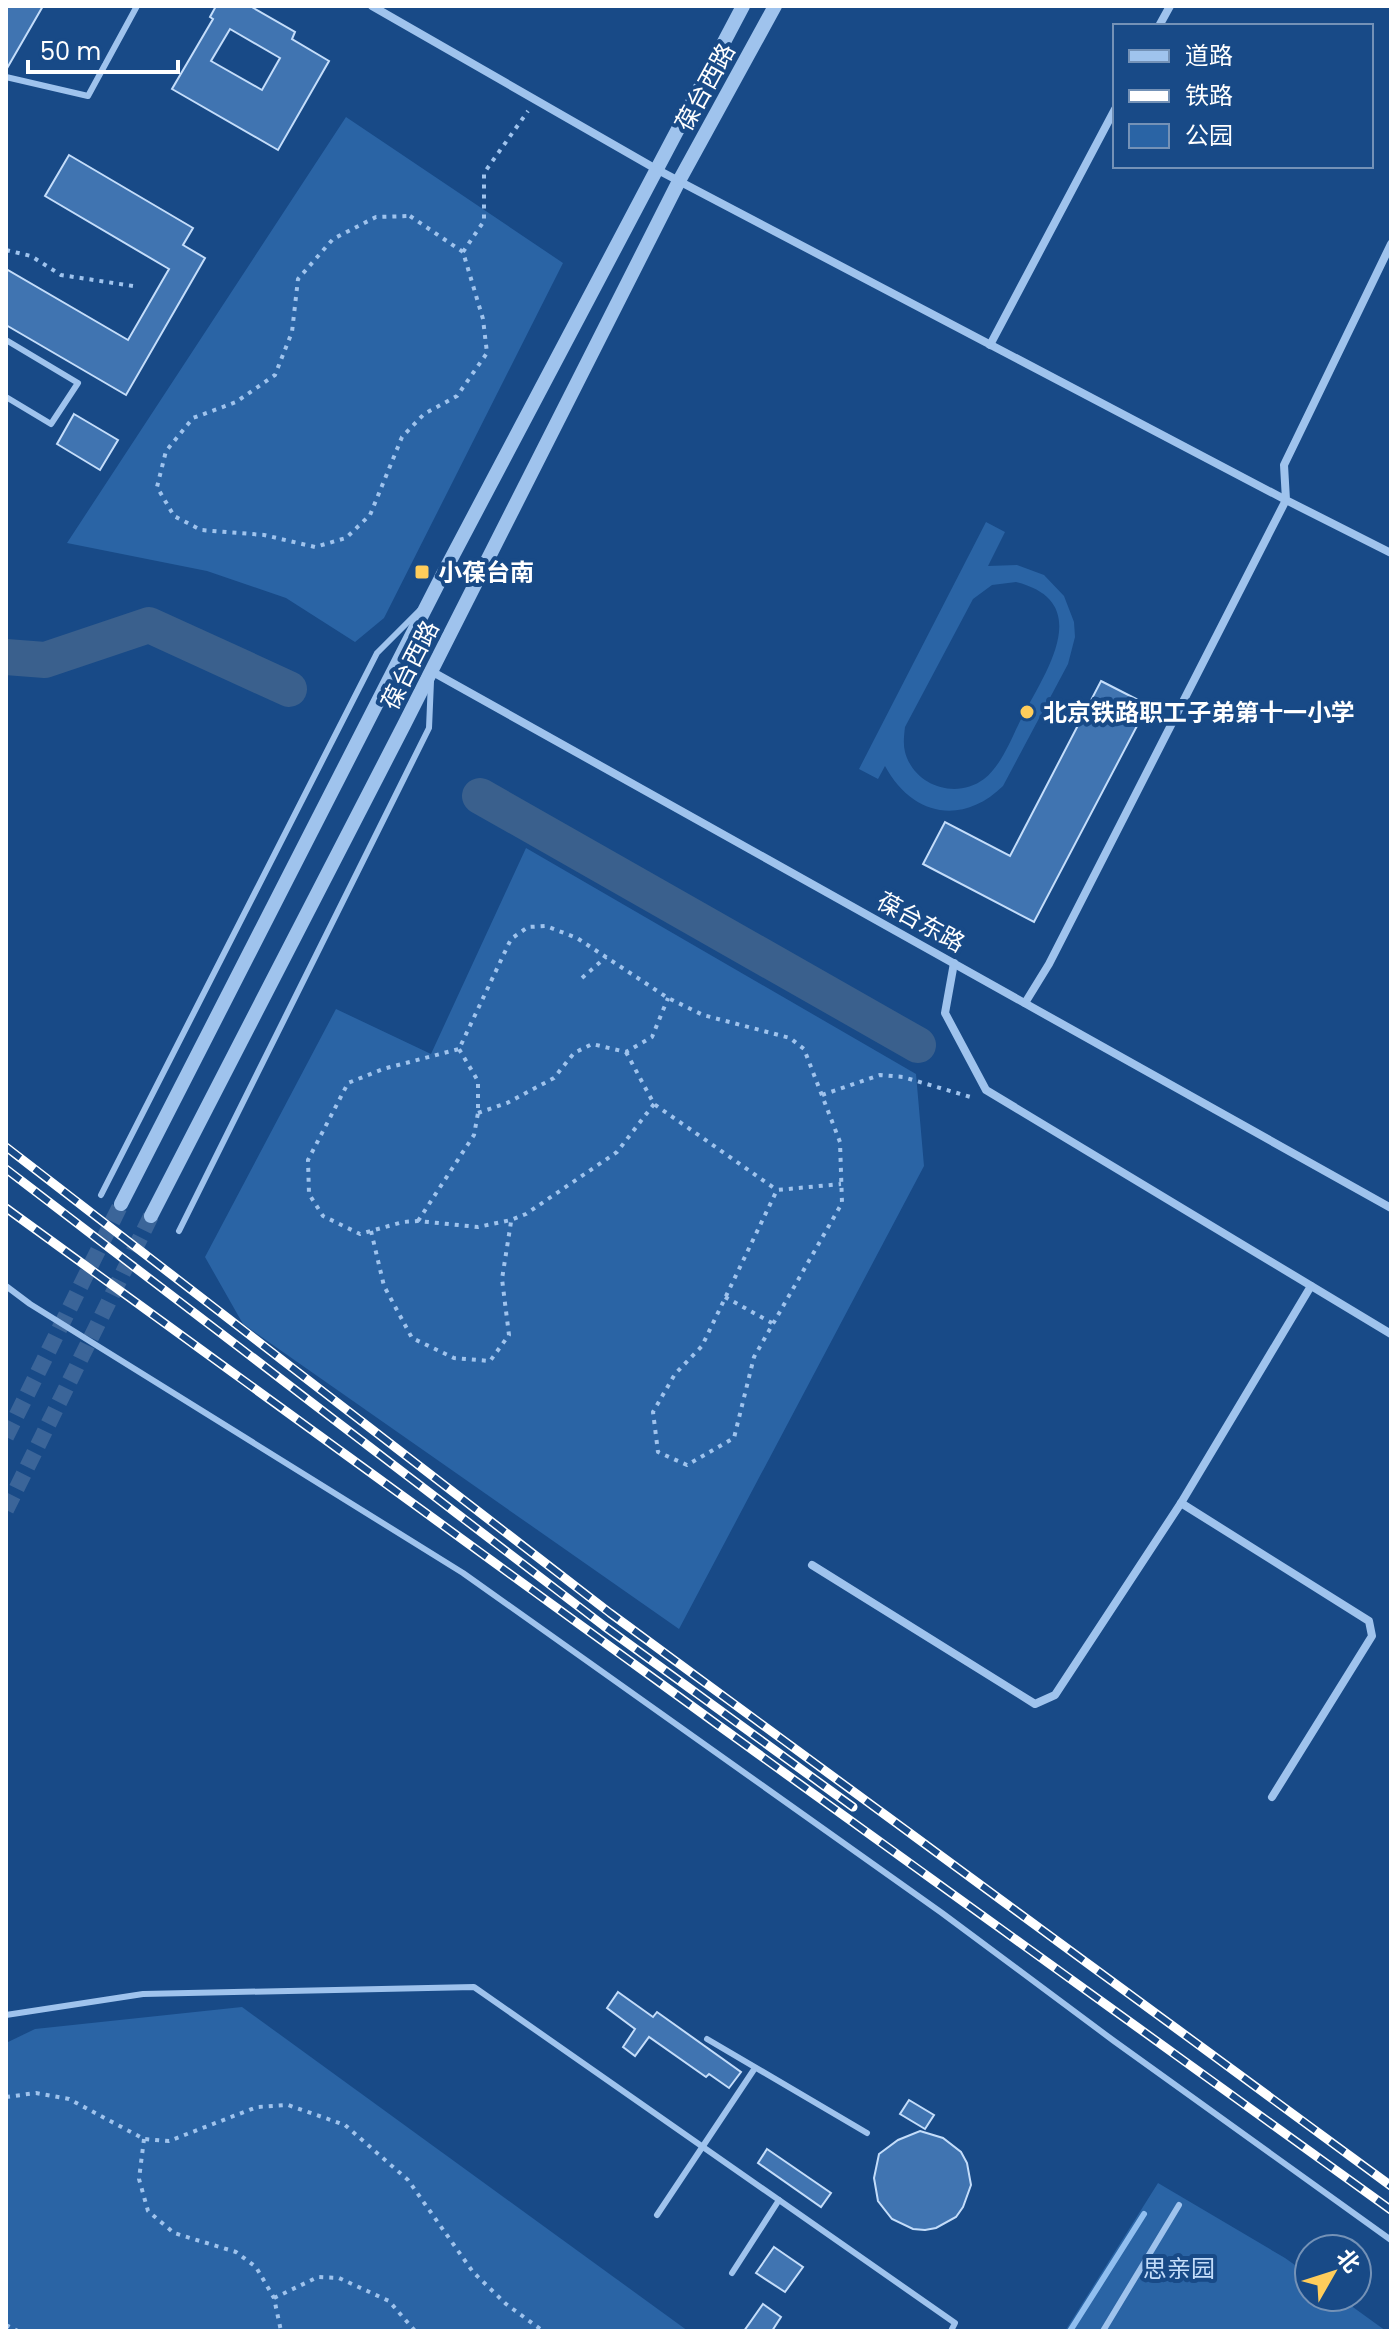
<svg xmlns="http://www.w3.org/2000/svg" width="1397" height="2337" viewBox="0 0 1397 2337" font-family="Poppins,'Noto Sans SC',sans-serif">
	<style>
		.green { fill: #2a64a5; fill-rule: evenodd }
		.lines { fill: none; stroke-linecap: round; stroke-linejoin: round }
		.stream { stroke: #91bff0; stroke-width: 6 }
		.river { stroke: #3a608d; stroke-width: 36 }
		.building { fill: #4074b1; stroke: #c4ddfa; stroke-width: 2; fill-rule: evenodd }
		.secondary-tunnel { stroke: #3b6599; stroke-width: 16; stroke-dasharray: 16 8; stroke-linecap: butt }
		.path { stroke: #9fc3ed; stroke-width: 4; stroke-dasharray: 4 6; stroke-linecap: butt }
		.service { stroke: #9fc3ed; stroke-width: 6 }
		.minor { stroke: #9fc3ed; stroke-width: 8 }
		.tertiary { stroke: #9fc3ed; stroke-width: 14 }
		.rail-casing { stroke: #fff; stroke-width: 9 }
		.rail { stroke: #184a87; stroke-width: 6; stroke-dasharray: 18; stroke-linecap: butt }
		.poi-dot { fill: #ffcd5b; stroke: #184a87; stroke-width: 3 }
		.labels { text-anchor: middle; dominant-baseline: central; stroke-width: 8; stroke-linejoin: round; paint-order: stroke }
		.street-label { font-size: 24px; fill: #fff; stroke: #184a87 }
		.poi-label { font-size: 24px; font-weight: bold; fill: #fff; stroke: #184a87; text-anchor: start }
		.park-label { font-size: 24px; fill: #c4ddfa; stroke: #184a87 }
	</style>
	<rect width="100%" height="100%" fill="#184a87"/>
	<!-- green -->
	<g class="green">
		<polygon points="346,117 563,263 384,618 355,642 286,598 207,571 67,543"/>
		<path d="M986,522L1005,532L988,566L1017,565L1044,575L1064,596L1074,622L1075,637L1068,664L1003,786C962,826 912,816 885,766L878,779L859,769ZM1016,582C1096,602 1045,673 1022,717C1012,737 1002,765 984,779C956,800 914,786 905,752C903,744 904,736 905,727L973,599L992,585Z"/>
		<polygon points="526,848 916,1074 924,1166 679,1629 243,1324 205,1257 336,1009 431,1054"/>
		<polygon points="242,2007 688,2331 6,2331 6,2043 35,2029"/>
		<polygon points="1158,2183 1285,2258 1309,2275 1309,2297 1339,2297 1386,2331 1065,2331"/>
	</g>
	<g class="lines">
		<!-- stream -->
		<polyline class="stream" points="1070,2331 1144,2214"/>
		<!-- river -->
		<g class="river">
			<polyline points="6,657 45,660 149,625 289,689"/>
			<polyline points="480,796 918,1045"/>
		</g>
	</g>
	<!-- building -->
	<g class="building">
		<polygon points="6,6 43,6 6,70"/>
		<path d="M216,6H250L295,32L292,39L329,61L278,150L172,89L213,19L210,17ZM230,29L280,58L262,90L211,61Z"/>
		<polygon points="69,155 193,228 183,245 205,258 126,395 6,325 6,269 128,340 169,269 45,196"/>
		<polygon points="74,414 118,440 100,470 57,444"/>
		<polygon points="1101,681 1148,705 1034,922 923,864 945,822 1010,856"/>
		<polygon points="618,1992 653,2017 657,2012 741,2072 729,2088 709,2074 706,2077 649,2037 635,2056 623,2047 635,2029 607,2008"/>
		<polygon points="909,2100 934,2115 925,2129 900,2114"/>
		<polygon points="920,2131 943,2138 961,2152 967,2163 971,2185 963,2207 956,2217 936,2228 925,2230 913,2229 892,2219 878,2201 874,2178 879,2154 898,2140"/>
		<polygon points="767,2149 831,2193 821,2207 758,2163"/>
		<polygon points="774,2247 803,2267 785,2292 756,2273"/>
		<polygon points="763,2304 781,2317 772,2331 744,2331"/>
	</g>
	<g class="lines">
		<!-- secondary-tunnel -->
		<g class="secondary-tunnel">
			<polyline points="6,1437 121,1204"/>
			<polyline points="6,1510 151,1216"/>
		</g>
		<!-- path -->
		<g class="path">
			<polygon points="410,216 463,252 483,319 487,353 457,396 424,414 402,437 370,515 346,538 315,547 264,535 201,530 174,516 157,487 166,451 193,418 236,402 275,375 292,332 298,279 333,239 376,217"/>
			<polyline points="6,250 31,256 61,275 133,286"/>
			<polyline points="463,252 484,221 484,173 528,111"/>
			<polyline points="582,978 606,957"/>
			<polyline points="626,1052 654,1104 777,1190"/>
			<polyline points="822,1095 880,1075 903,1077 974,1098"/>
			<polyline points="654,1104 617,1152 526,1214 511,1220 478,1227 418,1221 403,1222 360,1234 323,1216 309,1194 308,1160 348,1083 383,1069 459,1049 511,939 528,927 546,926 577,938 668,998 703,1015 790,1038 804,1049 840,1142 842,1203 754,1357 734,1438 687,1465 658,1452 653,1412 675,1374 702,1346 777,1190 841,1184"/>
			<polyline points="478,1113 507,1103 554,1078 574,1053 592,1044 626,1052 652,1037 668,998"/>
			<polyline points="418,1221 474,1135 478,1113 478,1081 459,1049"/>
			<polyline points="371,1231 384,1286 412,1338 454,1358 490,1361 509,1335 502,1279 511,1222"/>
			<polyline points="725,1297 772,1323"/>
			<polyline points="6,2097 36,2093 69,2099 144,2139 169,2141 257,2107 288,2105 345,2125 408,2180 473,2272 506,2304 543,2331"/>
			<polyline points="144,2139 139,2179 148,2211 174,2233 236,2252 256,2267 274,2298 281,2331"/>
			<polyline points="274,2298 318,2277 339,2278 389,2301 415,2331"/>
			<polyline points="6,2325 18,2331"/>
		</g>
		<!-- service -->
		<g class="service">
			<polyline points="6,77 88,96 137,6"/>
			<polyline points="6,340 78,383 51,424 6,397"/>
			<polyline points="101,1195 377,653 419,611"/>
			<polyline points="179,1231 429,728 431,681"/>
			<polyline points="6,1286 30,1304 463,1573 942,1913 1114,2041 1391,2240"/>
			<polyline points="6,2015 143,1994 474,1987 955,2323 951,2331"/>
			<polyline points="707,2039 867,2133"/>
			<polyline points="657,2215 755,2068"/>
			<polyline points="732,2273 779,2200"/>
			<polyline points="1103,2331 1179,2205"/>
		</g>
		<!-- minor -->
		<g class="minor">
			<polyline points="372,6 656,169 1286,500 1049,964 1025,1003"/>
			<polyline points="1159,26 1170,6"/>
			<polyline points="1391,244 1284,465 1286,500 1391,553"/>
			<polyline points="990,345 1115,109"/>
			<polyline points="431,671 1391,1208"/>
			<polyline points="954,963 945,1013 986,1090 1391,1334"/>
			<polyline points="1181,1503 1369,1621 1372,1636 1272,1797"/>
			<polyline points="812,1565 1035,1704 1055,1695 1181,1503 1311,1286"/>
		</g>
		<!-- tertiary -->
		<g class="tertiary">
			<polyline points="121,1204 442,576 743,6"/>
			<polyline points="151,1216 404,725 679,181 775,6"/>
		</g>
		<!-- rail casing -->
		<g class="rail-casing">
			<g id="rail">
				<polyline points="6,1147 610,1613 1391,2186"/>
				<polyline points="6,1169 604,1626 853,1807"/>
				<polyline points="6,1208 718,1725 1391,2210"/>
			</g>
		</g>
		<!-- rail -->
		<use href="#rail" class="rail"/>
	</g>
	<!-- markers -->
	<g class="poi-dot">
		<rect x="414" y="564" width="16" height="16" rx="4"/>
		<circle cx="1027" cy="712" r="8"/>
	</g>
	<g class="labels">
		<!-- street labels -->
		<g class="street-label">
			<text transform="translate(705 87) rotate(-61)">葆台西路</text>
			<text transform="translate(410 665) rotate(-63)">葆台西路</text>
			<text transform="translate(921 922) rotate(29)">葆台东路</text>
		</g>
		<!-- poi labels -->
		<g class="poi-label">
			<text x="438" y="572">小葆台南</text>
			<text x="1043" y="712">北京铁路职工子弟第十一小学</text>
		</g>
		<!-- park labels -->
		<g class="park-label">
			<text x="1179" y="2268">思亲园</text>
		</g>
	</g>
	<!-- border -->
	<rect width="1397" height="2337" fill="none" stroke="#ffffff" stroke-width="16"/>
	<!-- legend -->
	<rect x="1113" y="24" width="260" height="144" fill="#184a87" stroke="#7492b7" stroke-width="2"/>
	<rect x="1129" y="50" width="40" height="12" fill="#9fc3ed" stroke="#7492b7" stroke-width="2"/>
	<text x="1185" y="64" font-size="24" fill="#ffffff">道路</text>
	<rect x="1129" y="90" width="40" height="12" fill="#ffffff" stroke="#7492b7" stroke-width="2"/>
	<text x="1185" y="104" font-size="24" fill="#ffffff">铁路</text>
	<rect x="1129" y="124" width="40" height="24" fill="#2a64a5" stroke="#7492b7" stroke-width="2"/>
	<text x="1185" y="144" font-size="24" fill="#ffffff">公园</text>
	<!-- north arrow -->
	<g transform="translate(1333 2273) rotate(51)"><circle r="38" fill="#184a87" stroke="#7492b7" stroke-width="2"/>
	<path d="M0-6L14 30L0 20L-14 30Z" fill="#ffcd5b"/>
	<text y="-12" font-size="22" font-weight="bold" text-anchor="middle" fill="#ffffff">北</text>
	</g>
	<!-- scale -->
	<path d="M28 60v12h150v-12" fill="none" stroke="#ffffff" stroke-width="4"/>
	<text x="40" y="60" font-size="24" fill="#ffffff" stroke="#184a87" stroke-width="6" paint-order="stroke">50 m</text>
</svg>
